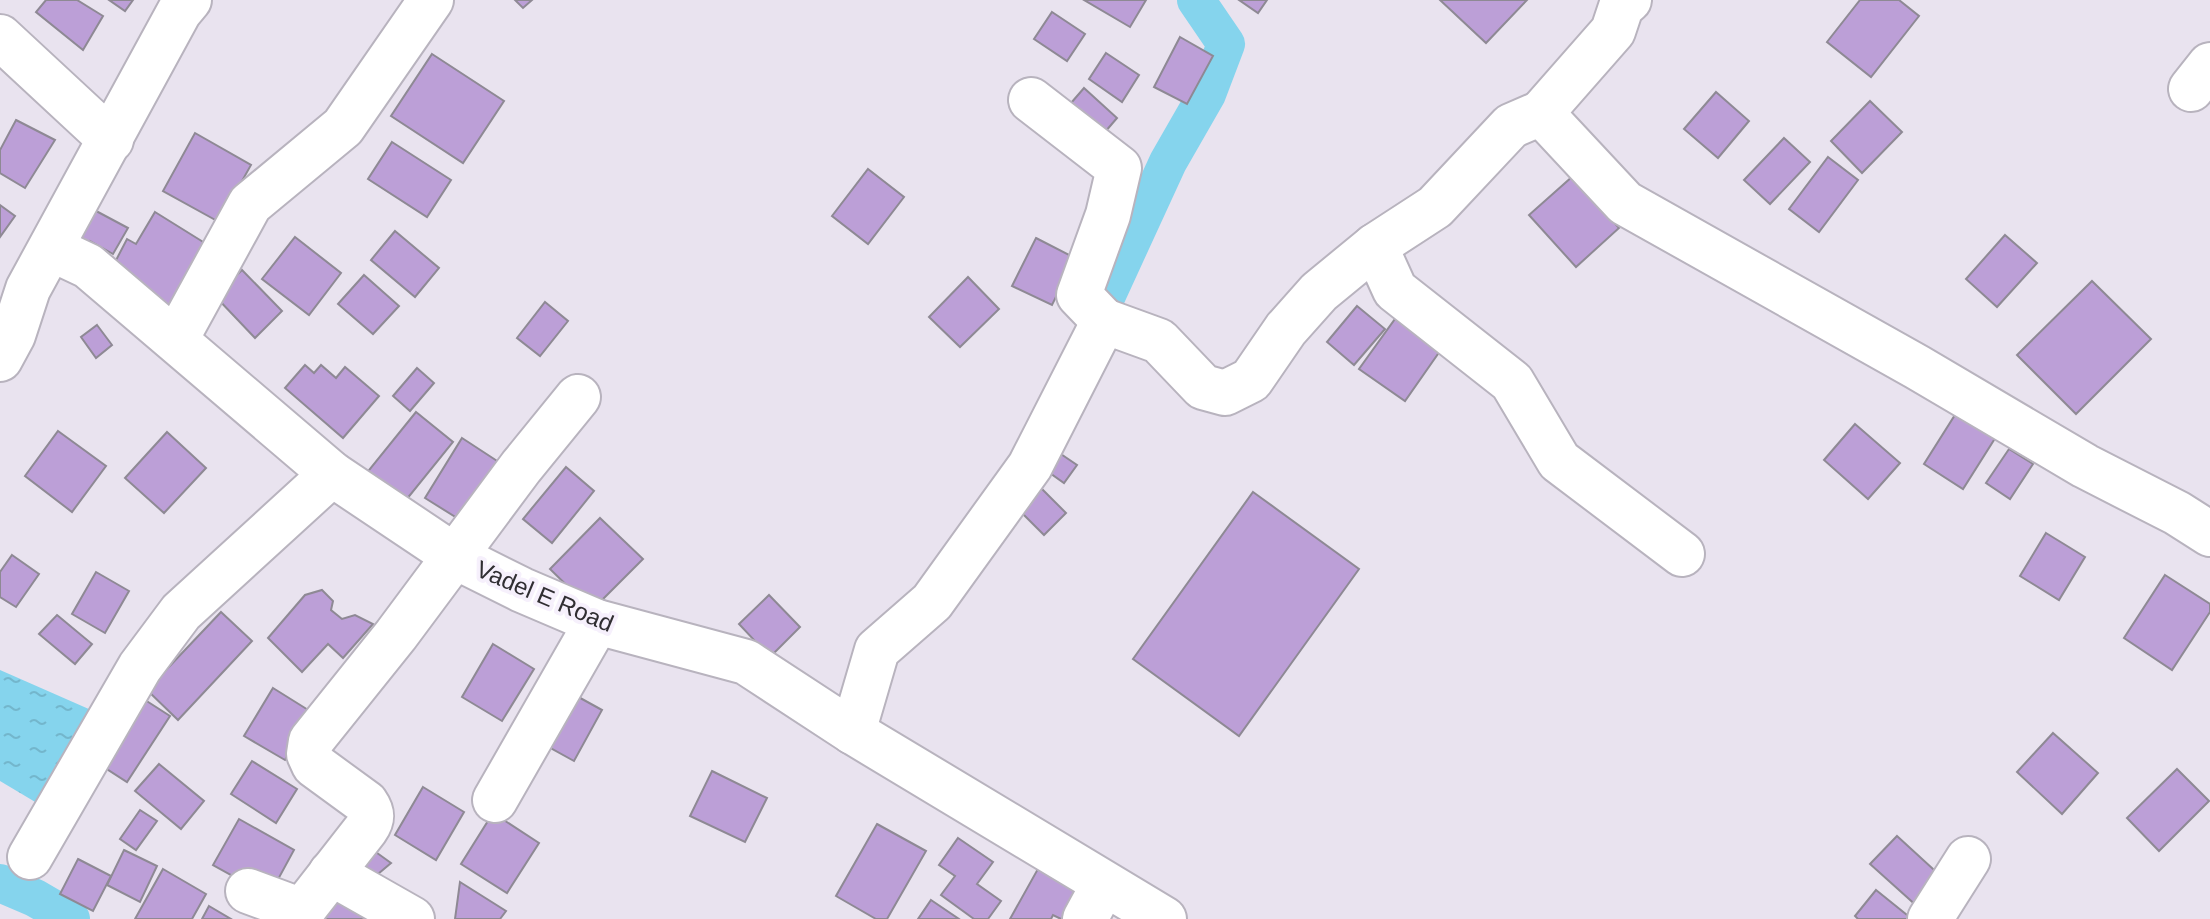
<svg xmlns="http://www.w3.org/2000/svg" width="2210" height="919" viewBox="0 0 2210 919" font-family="Helvetica,sans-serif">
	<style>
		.water { fill: url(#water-ripples) }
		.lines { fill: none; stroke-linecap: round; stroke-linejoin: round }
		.canal { stroke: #85d4ed; stroke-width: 38 }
		.building { fill: #bc9fd7; stroke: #8e8994; stroke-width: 2 }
		.minor-casing { stroke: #b8b3be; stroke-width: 48 }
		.minor { stroke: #fff; stroke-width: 44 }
		.labels { text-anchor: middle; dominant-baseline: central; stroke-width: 8; stroke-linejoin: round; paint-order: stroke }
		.street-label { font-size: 24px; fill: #302e32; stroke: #f6f0fc }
	</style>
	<defs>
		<pattern id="water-ripples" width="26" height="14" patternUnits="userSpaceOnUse" patternTransform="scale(2)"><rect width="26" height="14" fill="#85d4ed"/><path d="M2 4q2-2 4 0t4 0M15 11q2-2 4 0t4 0" fill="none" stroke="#73b6cc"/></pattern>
	</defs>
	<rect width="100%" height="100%" fill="#e9e3ef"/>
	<!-- water -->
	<polygon class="water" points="0,670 107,717 57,815 0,781"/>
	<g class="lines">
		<!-- canal -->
		<g class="canal">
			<polyline points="1106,297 1168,162 1207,94 1226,44 1196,0"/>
			<polyline points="0,883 35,898 71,919"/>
		</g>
	</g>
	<!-- building -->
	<g class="building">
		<polygon points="46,0 77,0 103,16 83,50 36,12"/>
		<polygon points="109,0 133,0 125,11"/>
		<polygon points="515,0 532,0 523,8"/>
		<polygon points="1084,0 1146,0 1130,27"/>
		<polygon points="1239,0 1267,0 1258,13"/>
		<polygon points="1440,0 1527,0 1486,43"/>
		<polygon points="1860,0 1899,0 1919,16 1871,77 1827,42"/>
		<polygon points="1052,12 1085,34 1067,61 1034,39"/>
		<polygon points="1180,37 1213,56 1187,104 1154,87"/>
		<polygon points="1106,53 1139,75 1122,102 1089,79"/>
		<polygon points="432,54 504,101 463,163 391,116"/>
		<polygon points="1084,88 1117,118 1099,139 1065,110"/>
		<polygon points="1716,92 1749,121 1718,158 1684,129"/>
		<polygon points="1870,101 1902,132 1862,173 1831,141"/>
		<polygon points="16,120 55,140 25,188 0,173 0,150"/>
		<polygon points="195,133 251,165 219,222 163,191"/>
		<polygon points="1784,138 1810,162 1770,204 1744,180"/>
		<polygon points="392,142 451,180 427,217 368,179"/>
		<polygon points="1828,157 1858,180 1819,232 1789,209"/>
		<polygon points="868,169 904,197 868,244 832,216"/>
		<polygon points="1573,176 1619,228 1576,267 1529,215"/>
		<polygon points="83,204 128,228 113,254 90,241 83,253 62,241"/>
		<polygon points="0,205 15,216 0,237"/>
		<polygon points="155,212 208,245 171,307 112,268 127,239 136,244"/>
		<polygon points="395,231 439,268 415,297 371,260"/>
		<polygon points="2005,235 2037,263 1997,307 1966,279"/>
		<polygon points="295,237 341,273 309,315 262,279"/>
		<polygon points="1036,238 1075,258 1052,305 1012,286"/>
		<polygon points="242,270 282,311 255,338 215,296"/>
		<polygon points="364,275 399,306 373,334 338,304"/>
		<polygon points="968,277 999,309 960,347 929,317"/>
		<polygon points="2092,281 2151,339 2076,414 2017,355"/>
		<polygon points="545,302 568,321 540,356 517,338"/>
		<polygon points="1357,306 1385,329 1354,365 1327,342"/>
		<polygon points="1395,319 1440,351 1405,401 1359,369"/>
		<polygon points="97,325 112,345 96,358 81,337"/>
		<polygon points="305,365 314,373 321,365 336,378 345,367 379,396 343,438 285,388"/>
		<polygon points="417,368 434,383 410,411 393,396"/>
		<polygon points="1960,407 1999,432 1963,489 1924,464"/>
		<polygon points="416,412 453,442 402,505 365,475"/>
		<polygon points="1855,424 1900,463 1868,499 1824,460"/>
		<polygon points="58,431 106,466 72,512 25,476"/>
		<polygon points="167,432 206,468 164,513 125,478"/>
		<polygon points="462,438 511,470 473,528 425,498"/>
		<polygon points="1052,448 1077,465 1064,483 1040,466"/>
		<polygon points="2009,449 2033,464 2010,499 1986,483"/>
		<polygon points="566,467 594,491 552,543 523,519"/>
		<polygon points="1036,483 1066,513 1044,535 1014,505"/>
		<polygon points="1253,492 1359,569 1239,736 1133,659"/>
		<polygon points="600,518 643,559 592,610 550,569"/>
		<polygon points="2046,533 2085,557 2059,600 2020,576"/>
		<polygon points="12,555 39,574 16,607 0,597 0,572"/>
		<polygon points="96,572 129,591 105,633 72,614"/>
		<polygon points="2165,575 2210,604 2210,612 2172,670 2124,638"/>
		<polygon points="322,590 333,601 331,610 342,619 355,615 373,624 343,658 328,644 302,672 268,638 305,595"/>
		<polygon points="769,595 800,627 770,657 739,624"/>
		<polygon points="221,612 252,641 178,720 147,690"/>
		<polygon points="57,615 92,644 75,664 39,634"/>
		<polygon points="493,644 534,669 502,721 462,697"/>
		<polygon points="273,688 313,713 285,760 244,736"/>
		<polygon points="131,691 170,716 127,782 88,757"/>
		<polygon points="573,694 602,710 574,761 547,746"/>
		<polygon points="2053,733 2098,773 2062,814 2017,772"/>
		<polygon points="252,761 297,789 276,823 231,794"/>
		<polygon points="159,764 204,801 181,829 135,791"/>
		<polygon points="2177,769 2209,801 2159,851 2127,818"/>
		<polygon points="712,771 767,798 745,842 690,816"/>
		<polygon points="423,787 464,812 436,860 395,835"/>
		<polygon points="140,810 157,821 136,850 120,839"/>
		<polygon points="493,813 539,843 507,893 461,864"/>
		<polygon points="239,819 294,850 269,896 213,865"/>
		<polygon points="877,824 926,851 887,919 876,919 836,896"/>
		<polygon points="1897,836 1944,879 1918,907 1870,864"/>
		<polygon points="958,838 993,862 977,884 1001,901 988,919 974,919 941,895 955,876 939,865"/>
		<polygon points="366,845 391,863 365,885 343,866"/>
		<polygon points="124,850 157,866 140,902 107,885"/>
		<polygon points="78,859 111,876 93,911 60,894"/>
		<polygon points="1039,867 1086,894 1072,919 1061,919 1053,915 1051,919 1010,919"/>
		<polygon points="163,869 206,894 192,919 135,919"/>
		<polygon points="460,882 506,911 500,919 455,919"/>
		<polygon points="1876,890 1912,919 1858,919 1855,916"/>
		<polygon points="331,892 365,919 310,919"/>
		<polygon points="931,900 959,919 918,919"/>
		<polygon points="209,906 231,919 202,919"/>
	</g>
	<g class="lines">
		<!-- minor casing -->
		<g class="minor-casing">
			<g id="minor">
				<polyline points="0,37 111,140"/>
				<polyline points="2191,89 2210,65"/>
				<polyline points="1031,100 1119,168 1108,215 1079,295 1104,321"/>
				<polyline points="1541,113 1613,31 1621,7 1629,0"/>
				<polyline points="1375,246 1395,290 1512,382 1559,461 1682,554"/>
				<polyline points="52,249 88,266 332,474 456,557 522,590 597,622 746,662 853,732 1164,919"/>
				<polyline points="176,339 250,204 343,127 431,0"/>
				<polyline points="0,359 13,335 28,289 179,12 189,0"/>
				<polyline points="853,732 877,650 932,602 1030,466 1104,321 1159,341 1203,387 1225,393 1251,380 1286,329 1319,292 1375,246 1435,207 1511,126 1541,113 1625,203 1917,367 2085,466 2177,513 2210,534"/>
				<polyline points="495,800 597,622"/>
				<polyline points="30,857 140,667 181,612 332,474"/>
				<polyline points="331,873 412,919"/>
				<path d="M248,891L302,911L366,829C373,819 373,813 366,803L314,765L309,754L311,741L396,635L521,467L578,397"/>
				<polyline points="1085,919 1104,884"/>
				<polyline points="1930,919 1968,859"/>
			</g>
		</g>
		<!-- minor -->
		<use href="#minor" class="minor"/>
	</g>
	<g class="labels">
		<!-- street labels -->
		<g class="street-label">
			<text transform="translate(545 596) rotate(23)">Vadel E Road</text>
		</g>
	</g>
</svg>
